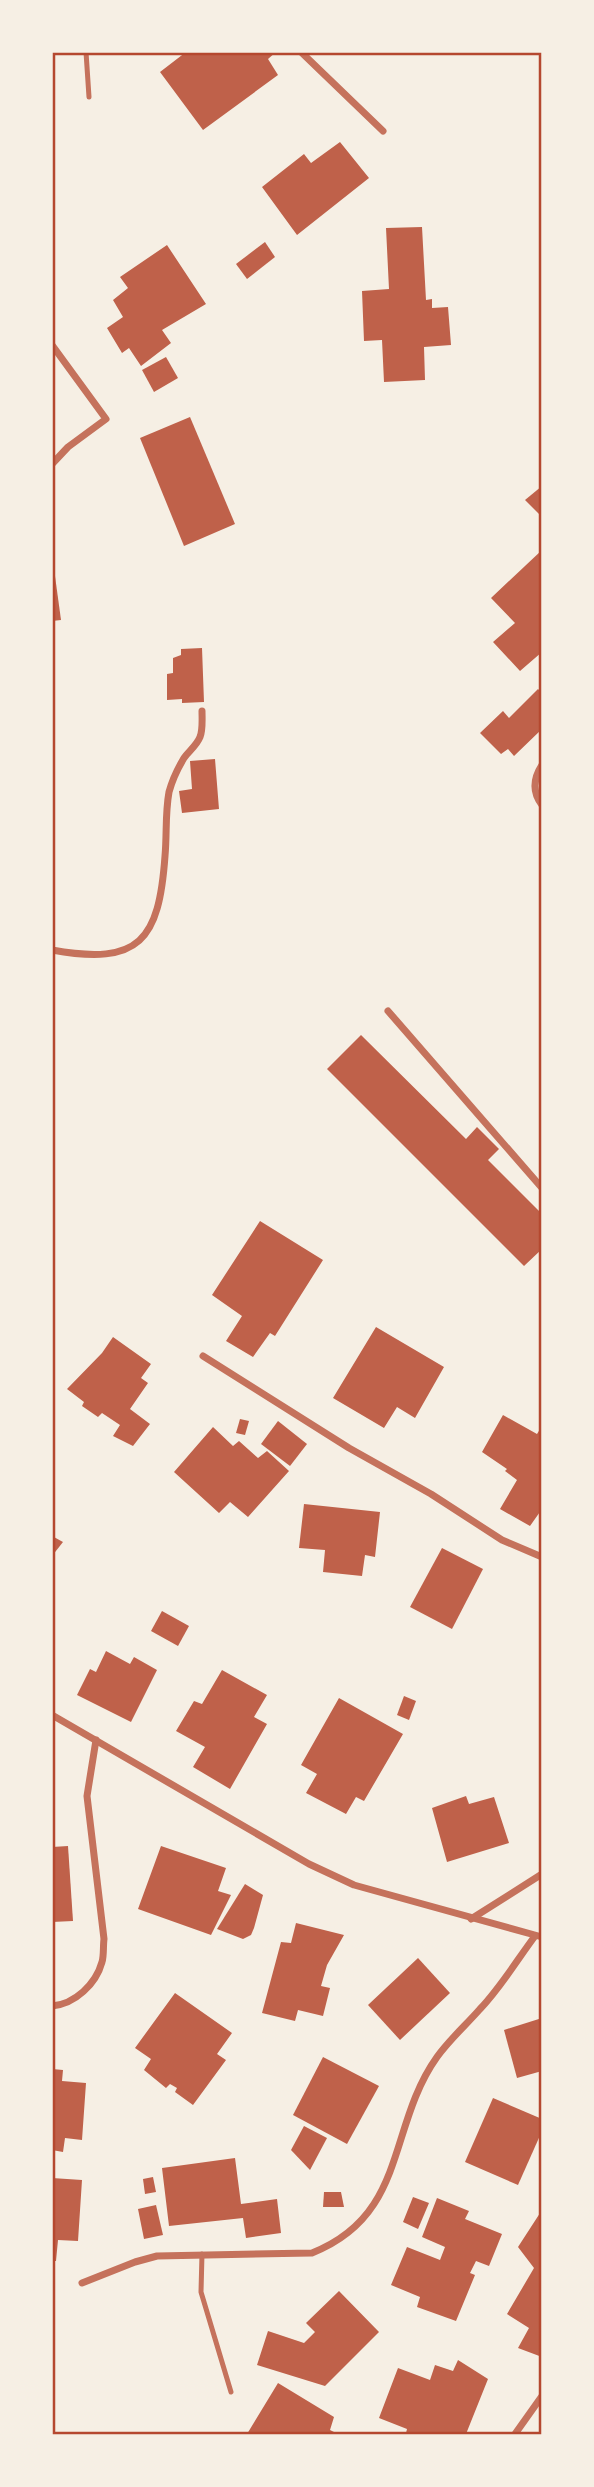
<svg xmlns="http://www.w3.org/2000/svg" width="594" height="2487" viewBox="0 0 594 2487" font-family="'Noto Sans',sans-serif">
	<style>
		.building { fill: #bf614a }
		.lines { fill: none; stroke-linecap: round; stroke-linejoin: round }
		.service { stroke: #c5725c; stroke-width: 5 }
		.minor { stroke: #c5725c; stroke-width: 7 }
		.neatline { fill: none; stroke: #b5482f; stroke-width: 2.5 }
	</style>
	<rect width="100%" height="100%" fill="#f6efe4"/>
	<!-- building -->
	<g class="building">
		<polygon points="186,52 204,52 205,54 208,52 276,52 268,59 278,75 203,130 160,72"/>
		<polygon points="340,142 369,178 297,235 262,187 304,154 311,163"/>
		<polygon points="422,227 426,300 432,299 432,308 448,307 451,345 424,347 425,380 384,382 382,340 364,341 362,291 389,289 386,228"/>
		<polygon points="265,242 275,257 247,279 236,264"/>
		<polygon points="167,245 206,304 162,330 171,343 141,366 129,348 122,353 107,328 123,317 113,300 128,288 120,277"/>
		<polygon points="166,357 178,378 154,392 142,370"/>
		<polygon points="190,417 235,524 184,546 140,438"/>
		<polygon points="542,486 542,517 525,500"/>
		<polygon points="542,550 542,652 520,671 493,642 515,623 491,598"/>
		<polygon points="52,576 55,576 61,620 52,621"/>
		<polygon points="202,648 204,702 182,703 182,699 167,700 167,674 173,673 173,658 181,655 181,649"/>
		<polygon points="538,689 542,693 542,729 514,756 508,749 501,754 480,733 503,711 509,718"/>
		<polygon points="215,759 219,809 182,813 179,791 192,789 190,761"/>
		<polygon points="361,1035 466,1139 477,1127 499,1149 488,1160 542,1214 542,1249 524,1266 327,1069"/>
		<polygon points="260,1221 323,1260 275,1336 270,1333 253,1357 226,1341 242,1316 212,1295"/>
		<polygon points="376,1327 444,1367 415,1418 397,1407 384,1428 333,1398"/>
		<polygon points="113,1337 151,1364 141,1378 148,1383 130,1409 150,1424 133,1446 113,1436 120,1425 102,1413 98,1417 82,1406 84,1402 67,1389 102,1353"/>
		<polygon points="503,1415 537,1434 542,1426 542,1509 530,1526 500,1509 517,1480 505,1471 507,1469 482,1452"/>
		<polygon points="240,1419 249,1421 245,1435 236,1433"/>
		<polygon points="278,1421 307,1444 290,1466 261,1444"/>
		<polygon points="213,1427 233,1446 239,1441 258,1458 267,1451 289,1471 248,1517 230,1502 219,1513 174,1472"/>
		<polygon points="304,1504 380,1512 375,1557 365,1555 362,1576 323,1572 325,1550 299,1548"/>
		<polygon points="52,1536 63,1542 52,1556"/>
		<polygon points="442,1548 483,1569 452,1629 410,1607"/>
		<polygon points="162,1611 189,1626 178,1646 151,1631"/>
		<polygon points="106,1651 130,1664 134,1657 157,1670 131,1722 77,1695 90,1669 96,1672"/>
		<polygon points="222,1670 267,1695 254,1717 267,1724 230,1789 193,1767 205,1747 176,1731 194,1701 202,1704"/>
		<polygon points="404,1696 416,1701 409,1720 397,1715"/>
		<polygon points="339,1698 403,1734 364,1801 356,1797 346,1814 306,1793 317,1774 301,1765"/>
		<polygon points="466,1796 469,1804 494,1797 509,1843 447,1862 432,1808"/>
		<polygon points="68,1846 73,1921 52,1922 52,1847"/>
		<polygon points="161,1846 226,1868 218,1891 231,1895 211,1935 138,1909"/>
		<polygon points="245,1884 263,1895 254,1928 251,1935 243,1939 217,1929"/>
		<polygon points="296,1923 344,1935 327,1965 321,1986 330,1988 323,2016 298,2010 295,2021 262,2013 281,1942 291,1943"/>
		<polygon points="418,1958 450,1993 400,2040 368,2005"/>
		<polygon points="175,1993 232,2033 217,2054 226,2060 193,2105 175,2092 177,2088 170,2084 166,2088 144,2070 151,2059 135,2048"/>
		<polygon points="542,2018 542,2071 517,2078 504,2030"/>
		<polygon points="323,2057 379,2086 347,2144 293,2115"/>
		<polygon points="52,2069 63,2070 62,2081 86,2083 82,2140 65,2138 63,2152 52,2150"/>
		<polygon points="493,2098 542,2119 542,2131 518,2185 465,2162"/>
		<polygon points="304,2126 327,2138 310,2170 291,2150"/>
		<polygon points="235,2158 241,2204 277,2199 281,2233 246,2238 243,2218 169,2226 162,2168"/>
		<polygon points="153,2177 156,2192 145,2194 143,2179"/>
		<polygon points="52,2178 82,2180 78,2241 58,2240 56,2261 52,2261"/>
		<polygon points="324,2192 341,2192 344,2207 323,2207"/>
		<polygon points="413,2197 429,2203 418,2229 403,2222"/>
		<polygon points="437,2198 469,2211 465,2219 502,2234 489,2266 476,2261 470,2273 475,2275 456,2321 417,2307 420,2297 391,2285 407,2247 440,2260 445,2247 422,2237"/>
		<polygon points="156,2205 163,2235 144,2239 138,2209"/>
		<polygon points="542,2210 542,2357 518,2348 529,2328 507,2314 534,2268 518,2247"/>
		<polygon points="339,2291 379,2332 325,2386 257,2365 268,2331 304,2343 315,2332 306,2323"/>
		<polygon points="458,2360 488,2379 466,2434 411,2434 406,2433 407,2429 379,2418 398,2368 430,2380 435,2365 453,2371"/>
		<polygon points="278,2383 334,2417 330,2430 338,2434 247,2434"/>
	</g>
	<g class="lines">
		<!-- service -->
		<g class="service">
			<polyline points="86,52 89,97"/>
			<polyline points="202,2254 201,2292 231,2392"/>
		</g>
		<!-- minor -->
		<g class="minor">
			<polyline points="301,52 383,131"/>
			<polyline points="52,345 106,419 68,447 52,464"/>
			<path d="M542,765C533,779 532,792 542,805"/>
			<path d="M52,950C140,966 159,940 165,856C167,834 165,814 169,792C172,781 178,768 184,758C189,751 197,745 200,737C203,730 202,718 202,711"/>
			<polyline points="388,1011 542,1188"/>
			<polyline points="203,1356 349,1448 431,1494 502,1540 542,1557"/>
			<polyline points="52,1715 309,1864 354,1885 542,1937"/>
			<polyline points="471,1919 542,1874"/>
			<path d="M52,2006C75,2004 96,1984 102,1962C104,1956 103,1946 104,1939L87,1796L96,1740"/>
			<path d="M82,2283L135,2262L157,2256L312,2253C408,2215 387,2127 437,2057C450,2039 466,2025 480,2009C501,1987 517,1960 535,1936"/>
			<polyline points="515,2434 542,2396"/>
		</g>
	</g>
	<!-- border -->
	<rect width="594" height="2487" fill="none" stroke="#f6efe4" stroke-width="108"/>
	<rect x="54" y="54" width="486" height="2379" class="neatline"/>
</svg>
